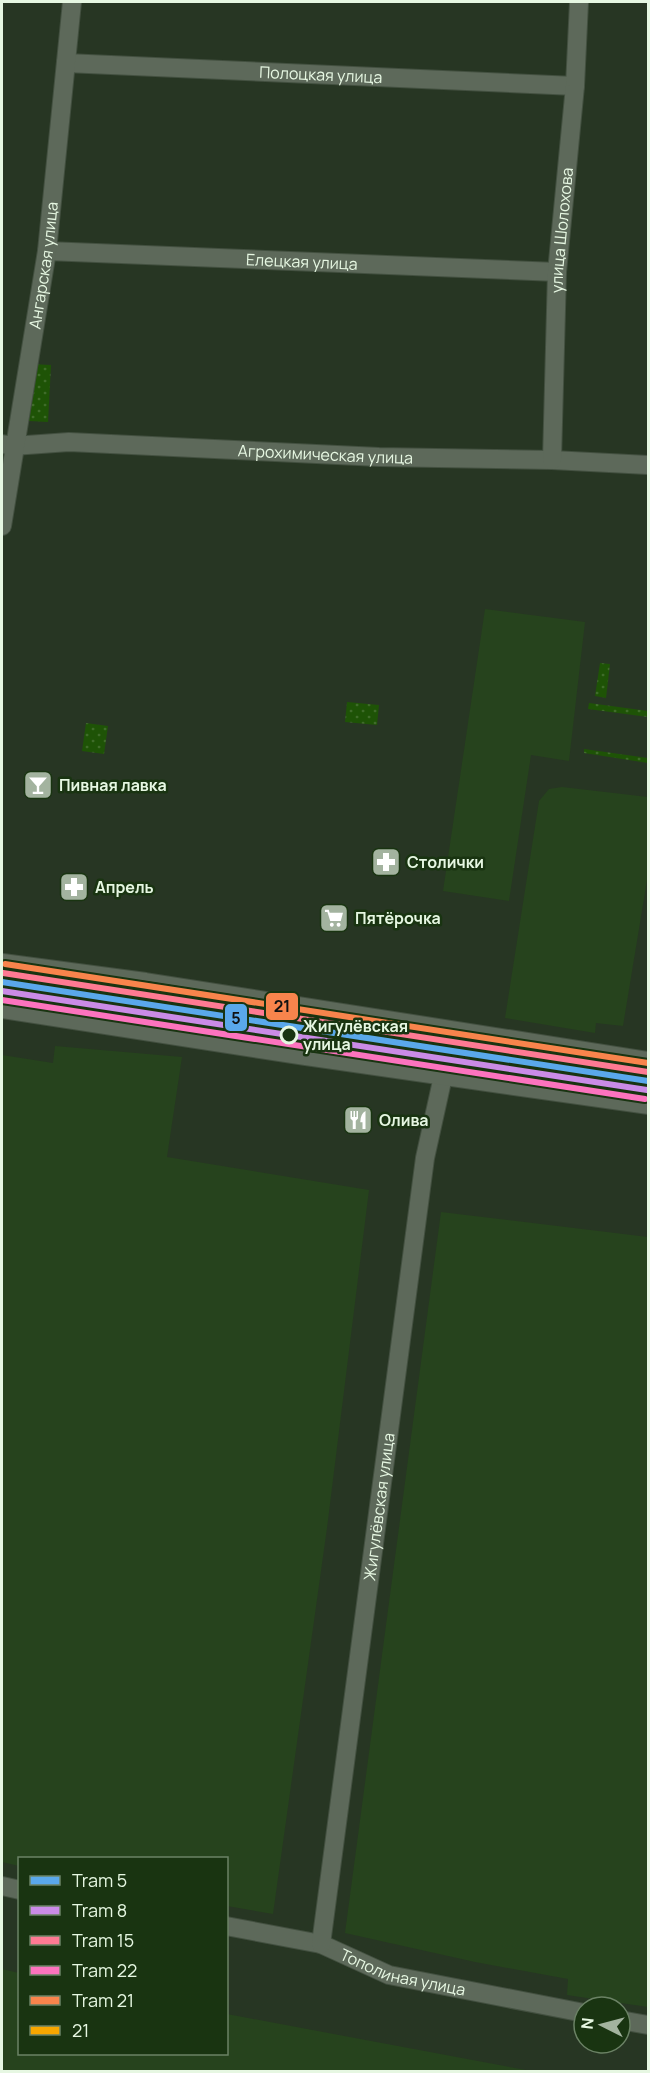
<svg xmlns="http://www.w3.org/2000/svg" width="650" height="2073" viewBox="0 0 650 2073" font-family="Manrope,sans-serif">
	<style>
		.built { fill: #26431d }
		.grass { fill: url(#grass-dots) }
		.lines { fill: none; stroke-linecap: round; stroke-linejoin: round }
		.street-casing { stroke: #435040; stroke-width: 20 }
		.secondary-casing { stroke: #435040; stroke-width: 28 }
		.street { stroke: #5d695a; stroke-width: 18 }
		.secondary { stroke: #5d695a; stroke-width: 26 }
		.bus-1-casing { stroke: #193411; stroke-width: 10 }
		.bus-1 { stroke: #f7a600; stroke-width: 6 }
		.tram-1-casing { stroke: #193411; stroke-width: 10 }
		.tram-2-casing { stroke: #193411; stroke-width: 10 }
		.tram-3-casing { stroke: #193411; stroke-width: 10 }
		.tram-4-casing { stroke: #193411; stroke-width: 10 }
		.tram-5-casing { stroke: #193411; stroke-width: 10 }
		.tram-1 { stroke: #5aa8eb; stroke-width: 6 }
		.tram-2 { stroke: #ca8be6; stroke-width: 6 }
		.tram-3 { stroke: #fe7a93; stroke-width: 6 }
		.tram-4 { stroke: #fc73be; stroke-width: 6 }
		.tram-5 { stroke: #f8844c; stroke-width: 6 }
		.stop-dot { fill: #193411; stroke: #e6f7e2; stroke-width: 3 }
		.labels { text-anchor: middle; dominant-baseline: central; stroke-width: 5; stroke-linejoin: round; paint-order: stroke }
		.street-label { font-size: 16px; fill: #e6f7e2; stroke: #193411 }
		.poi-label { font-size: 16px; font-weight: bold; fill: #e6f7e2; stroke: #193411; text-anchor: start }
		.stop-label { font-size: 16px; font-weight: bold; fill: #e6f7e2; stroke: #193411; text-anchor: start }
		.line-badge { stroke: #193411; stroke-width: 2 }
		.pale-badge-label { font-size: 16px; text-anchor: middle; font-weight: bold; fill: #111 }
	</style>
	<defs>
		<pattern id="grass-dots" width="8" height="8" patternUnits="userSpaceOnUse" patternTransform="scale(1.5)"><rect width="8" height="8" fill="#1e5306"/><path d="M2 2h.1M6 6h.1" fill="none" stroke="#3f6c2a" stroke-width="1.8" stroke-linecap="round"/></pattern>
	</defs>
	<rect width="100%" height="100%" fill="#273623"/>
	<!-- built -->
	<g class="built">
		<polygon points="485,609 585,622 569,761 531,755 509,901 443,891"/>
		<polygon points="562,787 648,797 648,874 623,1026 596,1023 595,1033 505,1018 539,801 549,789"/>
		<polygon points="55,1046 182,1057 167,1157 369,1190 327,1528 273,1914 227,1906 226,1858 20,1858 19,1866 2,1862 2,1055 53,1063"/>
		<polygon points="441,1212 648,1237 648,2007 567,1995 568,1979 475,1962 345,1933"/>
		<polygon points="2,1969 19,1973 20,2054 226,2054 227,2014 531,2071 2,2071"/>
	</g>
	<!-- grass -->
	<g class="grass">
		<polygon points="31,364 51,365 48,422 29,421 26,418"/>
		<polygon points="600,663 610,664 606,698 595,696"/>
		<polygon points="347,702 379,705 377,725 345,722"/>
		<polygon points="589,703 648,711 648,717 588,709"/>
		<polygon points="86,723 108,726 104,754 82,751"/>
		<polygon points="584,749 648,758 648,763 584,753"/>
	</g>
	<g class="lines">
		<!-- street casing -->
		<g class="street-casing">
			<g id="street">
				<path id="s1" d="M66,63L575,86"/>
				<path id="s2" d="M47,251L557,272"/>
				<path id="s3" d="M2,444L13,446L69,442L379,457L552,460L648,465"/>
				<path id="s4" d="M552,460L557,272L575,86L579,2"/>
				<path id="s5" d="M2,526L47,251L72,2"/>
				<polyline points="2,1886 20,1890"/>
				<path id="s6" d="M226,1926L321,1944L389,1975L584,2013"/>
				<path id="s7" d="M321,1944L425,1158L444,1072"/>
				<polyline points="620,2020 648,2025"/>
			</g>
		</g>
		<!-- secondary casing -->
		<g class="secondary-casing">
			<g id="secondary">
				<polyline points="2,967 145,986 648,1065"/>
				<polyline points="2,1005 305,1052 648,1101"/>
			</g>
		</g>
		<!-- street -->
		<use href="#street" class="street"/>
		<!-- secondary -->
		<use href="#secondary" class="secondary"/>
		<!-- bus-1 casing -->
		<g class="bus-1-casing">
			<polyline id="bus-1" points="2,967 145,986 648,1065"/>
		</g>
		<!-- bus-1 -->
		<use href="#bus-1" class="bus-1"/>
		<!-- tram-1 casing -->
		<g class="tram-1-casing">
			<polyline id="tram-1" points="2,982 648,1081"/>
		</g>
		<!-- tram-2 casing -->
		<g class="tram-2-casing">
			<polyline id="tram-2" points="2,991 647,1090"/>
		</g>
		<!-- tram-3 casing -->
		<g class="tram-3-casing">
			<polyline id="tram-3" points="3,973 648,1072"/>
		</g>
		<!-- tram-4 casing -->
		<g class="tram-4-casing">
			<polyline id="tram-4" points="2,1000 645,1099"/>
		</g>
		<!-- tram-5 casing -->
		<g class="tram-5-casing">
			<polyline id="tram-5" points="5,964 648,1063"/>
		</g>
		<!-- tram-1 -->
		<use href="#tram-1" class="tram-1"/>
		<!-- tram-2 -->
		<use href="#tram-2" class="tram-2"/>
		<!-- tram-3 -->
		<use href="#tram-3" class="tram-3"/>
		<!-- tram-4 -->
		<use href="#tram-4" class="tram-4"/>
		<!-- tram-5 -->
		<use href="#tram-5" class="tram-5"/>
	</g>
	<!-- icons -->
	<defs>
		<g id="bar-square" transform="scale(1.5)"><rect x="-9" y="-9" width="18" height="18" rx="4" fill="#a3b39f" stroke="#193411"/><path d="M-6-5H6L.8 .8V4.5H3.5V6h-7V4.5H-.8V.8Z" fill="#fff"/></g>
		<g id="pharmacy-square" transform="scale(1.5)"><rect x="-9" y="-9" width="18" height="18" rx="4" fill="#a3b39f" stroke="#193411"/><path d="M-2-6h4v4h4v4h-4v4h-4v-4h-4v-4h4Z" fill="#fff"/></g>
		<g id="supermarket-square" transform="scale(1.5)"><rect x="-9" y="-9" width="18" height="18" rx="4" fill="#a3b39f" stroke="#193411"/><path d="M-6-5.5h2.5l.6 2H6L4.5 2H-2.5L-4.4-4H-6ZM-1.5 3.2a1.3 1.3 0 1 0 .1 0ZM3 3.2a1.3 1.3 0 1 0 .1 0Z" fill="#fff"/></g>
		<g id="restaurant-square" transform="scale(1.5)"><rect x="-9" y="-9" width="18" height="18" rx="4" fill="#a3b39f" stroke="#193411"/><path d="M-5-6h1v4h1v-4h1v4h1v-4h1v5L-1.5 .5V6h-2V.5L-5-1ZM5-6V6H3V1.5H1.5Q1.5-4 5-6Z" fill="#fff"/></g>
	</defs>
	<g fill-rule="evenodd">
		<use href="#bar-square" x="38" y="785"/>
		<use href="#pharmacy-square" x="386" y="862"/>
		<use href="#pharmacy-square" x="74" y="887"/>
		<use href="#supermarket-square" x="334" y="918"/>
		<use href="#restaurant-square" x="358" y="1120"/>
	</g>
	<!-- markers -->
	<circle class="stop-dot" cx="289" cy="1035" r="8"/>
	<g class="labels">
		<!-- street labels -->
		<g class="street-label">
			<text stroke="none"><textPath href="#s1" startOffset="255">Полоцкая улица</textPath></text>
			<text stroke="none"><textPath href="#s4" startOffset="230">улица Шолохова</textPath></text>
			<text stroke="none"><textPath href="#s2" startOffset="255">Елецкая улица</textPath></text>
			<text stroke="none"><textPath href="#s5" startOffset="264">Ангарская улица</textPath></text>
			<text stroke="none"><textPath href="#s3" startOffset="324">Агрохимическая улица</textPath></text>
			<text stroke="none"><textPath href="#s7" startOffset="441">Жигулёвская улица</textPath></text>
			<text stroke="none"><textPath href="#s6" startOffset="184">Тополиная улица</textPath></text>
		</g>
		<!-- poi labels -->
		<g class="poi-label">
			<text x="59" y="785">Пивная лавка</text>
			<text x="407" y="862">Столички</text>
			<text x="95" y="887">Апрель</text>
			<text x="355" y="918">Пятёрочка</text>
			<text x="379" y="1120">Олива</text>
		</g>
		<!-- stop labels -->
		<g class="stop-label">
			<text x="303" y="1026">Жигулёвская<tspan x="303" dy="18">улица</tspan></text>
		</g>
	</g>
	<g class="line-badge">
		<rect x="265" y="992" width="34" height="29" rx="6" fill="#f8844c"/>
		<rect x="224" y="1003" width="24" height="29" rx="6" fill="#5aa8eb"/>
	</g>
	<g class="pale-badge-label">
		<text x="282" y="1012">21</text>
		<text x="236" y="1024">5</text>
	</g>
	<!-- border -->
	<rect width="650" height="2073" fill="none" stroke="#e6f7e2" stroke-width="6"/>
	<!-- legend -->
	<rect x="18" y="1857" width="210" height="198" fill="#193411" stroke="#6b8265" stroke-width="1.5"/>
	<rect x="30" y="1876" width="30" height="9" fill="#5aa8eb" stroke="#6b8265" stroke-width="1.5"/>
	<text x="72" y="1887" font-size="18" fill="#e6f7e2">Tram 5</text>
	<rect x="30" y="1906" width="30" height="9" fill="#ca8be6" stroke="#6b8265" stroke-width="1.5"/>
	<text x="72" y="1917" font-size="18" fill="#e6f7e2">Tram 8</text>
	<rect x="30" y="1936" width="30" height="9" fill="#fe7a93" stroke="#6b8265" stroke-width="1.5"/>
	<text x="72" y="1947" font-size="18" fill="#e6f7e2">Tram 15</text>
	<rect x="30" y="1966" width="30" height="9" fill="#fc73be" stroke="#6b8265" stroke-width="1.5"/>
	<text x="72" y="1977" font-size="18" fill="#e6f7e2">Tram 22</text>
	<rect x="30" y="1996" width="30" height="9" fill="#f8844c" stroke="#6b8265" stroke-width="1.5"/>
	<text x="72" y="2007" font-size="18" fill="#e6f7e2">Tram 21</text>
	<rect x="30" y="2026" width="30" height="9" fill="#f7a600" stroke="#6b8265" stroke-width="1.5"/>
	<text x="72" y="2037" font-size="18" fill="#e6f7e2">21</text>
	<!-- north arrow -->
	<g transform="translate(602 2025) rotate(276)"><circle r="28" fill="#193411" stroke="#6b8265" stroke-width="1.5"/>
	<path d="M0-4.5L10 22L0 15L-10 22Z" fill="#a3b39f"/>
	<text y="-9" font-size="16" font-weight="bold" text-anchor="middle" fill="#e6f7e2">N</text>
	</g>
</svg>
